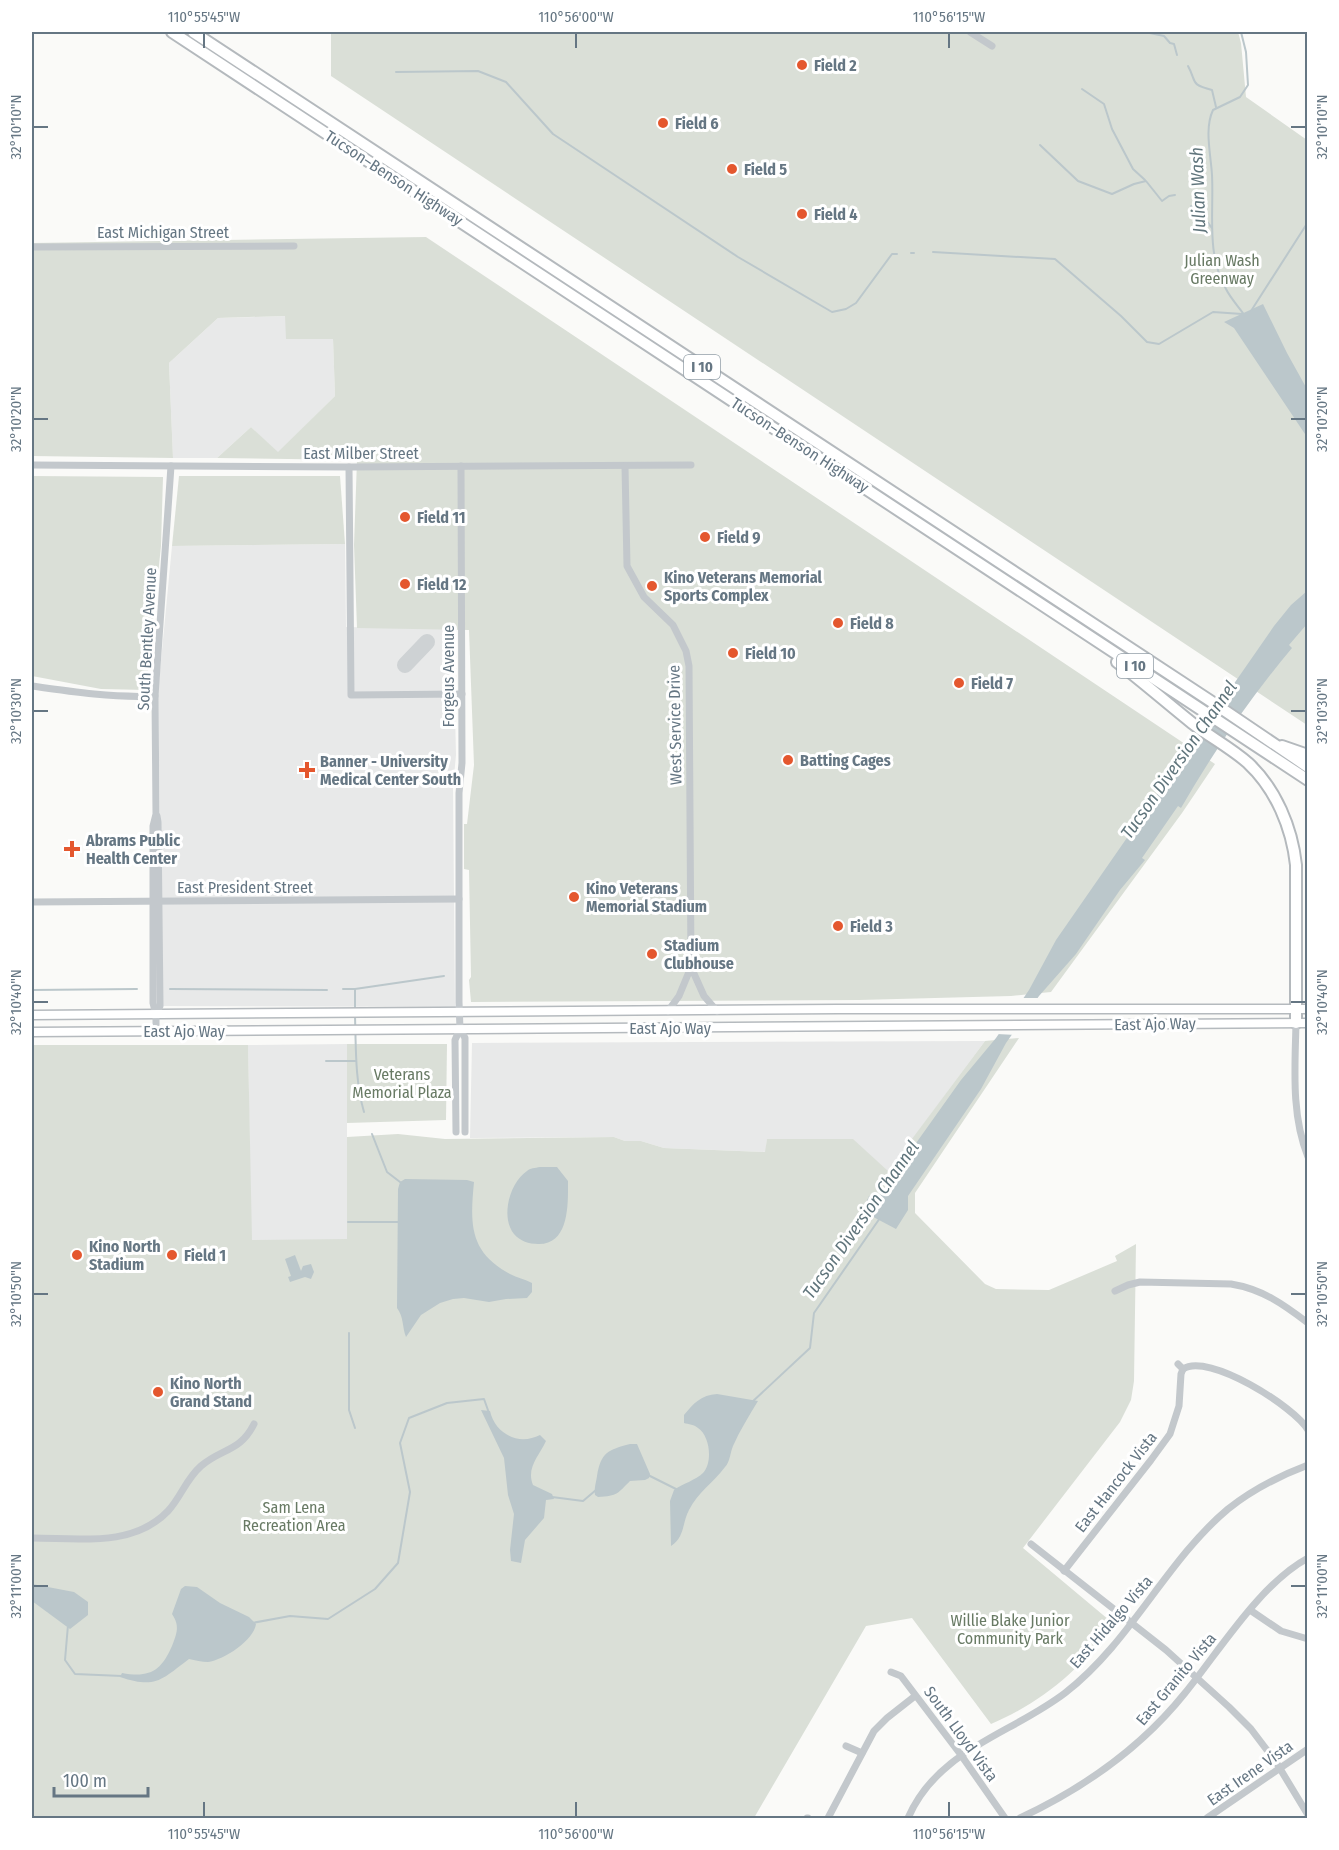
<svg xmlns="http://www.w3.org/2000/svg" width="1339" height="1850" viewBox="0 0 1339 1850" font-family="'Fira Sans Condensed',sans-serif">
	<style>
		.built { fill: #e8e9e9 }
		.green { fill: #dadfd7 }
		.water { fill: #bbc7cb }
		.pier { fill: #fafaf8 }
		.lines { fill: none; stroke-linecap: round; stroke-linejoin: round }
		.stream { stroke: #bbc7cb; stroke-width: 2 }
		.taxiway { stroke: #ced2d4; stroke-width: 16 }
		.major-casing { stroke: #b5babe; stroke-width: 11 }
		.highway-casing { stroke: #b4b9bd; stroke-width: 14 }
		.minor { stroke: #c3c8cc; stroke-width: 7 }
		.major { stroke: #fff; stroke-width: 8 }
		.highway { stroke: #fff; stroke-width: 10 }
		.ticks { fill: none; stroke: #657683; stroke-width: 2 }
		.poi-dot { fill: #e4572e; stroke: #fff; stroke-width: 2 }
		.labels { text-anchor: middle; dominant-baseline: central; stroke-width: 6; stroke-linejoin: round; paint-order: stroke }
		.shield { fill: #fff; stroke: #939fa8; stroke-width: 1.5 }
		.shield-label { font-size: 15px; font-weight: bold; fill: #657683 }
		.poi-label { font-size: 16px; font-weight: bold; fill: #657683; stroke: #fff; text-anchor: start }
		.street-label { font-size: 16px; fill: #657683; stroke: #fff }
		.park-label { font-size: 16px; fill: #687a64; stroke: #fff }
		.water-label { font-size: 18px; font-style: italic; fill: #60757c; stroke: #fff }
		.neatline { fill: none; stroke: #657683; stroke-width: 2 }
		.ticks-label { font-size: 15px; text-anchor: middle; fill: #657683 }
	</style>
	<rect width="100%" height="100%" fill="#fafaf8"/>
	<!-- built -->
	<g class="built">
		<polygon points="286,316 286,339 333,339 335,396 278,453 251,427 217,458 173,458 169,363 218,318"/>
		<polygon points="345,544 346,627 453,629 456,755 453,787 455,1007 163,1006 158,692 172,546"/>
		<polygon points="985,1041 888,1172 767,1139 766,1152 664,1148 641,1141 625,1141 614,1137 470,1138 472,1043"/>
		<polygon points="347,1044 347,1240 251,1240 248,1045"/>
	</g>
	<!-- green -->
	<g class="green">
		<polygon points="331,32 1238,32 1241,43 1246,97 1307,140 1307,725 331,76"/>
		<polygon points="426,237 1215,764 1182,813 1051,992 1011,996 859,1000 471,1002 469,980 471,977 469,870 464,869 464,824 467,824 474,765 469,630 357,628 354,545 357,460 217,458 251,427 278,452 335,396 333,339 286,339 285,316 218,318 169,363 173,458 32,456 32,243"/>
		<polygon points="32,476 163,477 161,546 146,690 101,689 32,676"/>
		<polygon points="179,476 340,476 345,544 172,546"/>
		<path d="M1019,1038L915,1193V1213L985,1284L996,1289L1049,1290L1117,1261L1115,1256L1136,1244L1134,1381L1131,1400L1120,1422L1023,1548L1115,1625C1077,1671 1046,1700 991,1724L912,1618L866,1626L754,1818H32V1045H248L252,1240L347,1239V1137L398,1134L445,1139L614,1137L625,1141H641L664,1148L765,1152L767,1139H853L888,1171L985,1041Z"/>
		<polygon points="347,1044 447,1044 446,1120 347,1123"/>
	</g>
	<!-- water -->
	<g class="water">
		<polygon points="1263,304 1287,353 1307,389 1307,437 1234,328 1224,322"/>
		<path d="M1307,591V624L1289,645L1292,648C1250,698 1214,751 1181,808L1178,806L1142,858L1145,860L1120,890L1076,954L1039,996L1006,1043L981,1089L908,1196V1210L896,1229L862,1211L869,1196L880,1195L904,1166V1160L961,1080L996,1038L1029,990L1056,940L1274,626L1291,605Z"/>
		<path d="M540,1167H557L568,1181C568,1202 570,1245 538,1244C529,1244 520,1241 514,1234C500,1217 510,1182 527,1171C530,1168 535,1168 540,1167Z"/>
		<path d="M405,1179L467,1180L474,1182C470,1224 469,1252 510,1274C517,1278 525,1279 532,1283V1292L527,1298L506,1299L489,1302L464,1298L453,1299L440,1303L421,1315L406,1337C402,1327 404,1317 397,1308L398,1189L400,1182Z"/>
		<polygon points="295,1255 301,1271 303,1266 311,1264 314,1272 311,1279 305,1277 290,1282 288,1277 291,1276 285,1259"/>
		<path d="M717,1394L758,1401C749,1416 740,1430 733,1446C730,1453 730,1462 725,1467C713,1483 698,1492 689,1510C682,1523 685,1537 671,1546L670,1501L674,1490C682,1484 696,1480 703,1473C713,1462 710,1436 698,1428C695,1425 688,1424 684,1423V1415C694,1403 701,1395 717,1394Z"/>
		<path d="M481,1410L490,1411C495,1434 519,1446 540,1435L546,1441C539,1456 526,1468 533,1485L552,1494L554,1499L546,1500L544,1518L525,1540L521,1563L511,1561L510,1550L514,1514L508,1495L504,1458Z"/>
		<path d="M630,1444H637L650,1474L649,1478L645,1480L630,1481C618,1493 618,1496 598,1497L595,1495C594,1488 596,1483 597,1476C601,1452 608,1450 630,1444Z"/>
		<polygon points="32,1584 74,1592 88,1602 88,1615 70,1629 32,1601"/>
		<path d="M185,1586L197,1587L220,1603L249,1617L256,1624C254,1640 224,1660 208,1662C202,1662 195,1660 189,1659C161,1680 156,1689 120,1677L122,1673C150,1678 161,1671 172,1646C177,1633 180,1626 172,1614L181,1589Z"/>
	</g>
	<!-- pier -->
	<polygon class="pier" points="1021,998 1041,998 1016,1035 997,1034"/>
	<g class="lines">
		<!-- stream -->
		<g class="stream">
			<polyline points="1145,32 1164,36 1170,43 1174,44 1177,55"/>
			<path d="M1241,32L1246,52L1248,85L1240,97L1213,110C1204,129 1211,155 1212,175C1214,213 1206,254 1226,289C1231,299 1239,307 1245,316"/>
			<path d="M1188,66C1197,82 1189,84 1212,90L1216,107"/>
			<polyline points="396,72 478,71 506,82 553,134 738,257 832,312 846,309 856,303 892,254 897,254"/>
			<polyline points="1082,89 1104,104 1112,129 1133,169 1145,180"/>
			<polyline points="1040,145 1078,181 1112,194 1134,184 1146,181 1162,201 1169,196 1175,195"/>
			<polyline points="1191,206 1199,212 1212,228"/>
			<polyline points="933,252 1055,259 1121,316 1147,342 1159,344 1213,312 1242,314"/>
			<polyline points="911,253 914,253"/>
			<polyline points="1251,311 1308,222"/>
			<polyline points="170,989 327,990"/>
			<polyline points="343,989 355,989 444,976"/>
			<polyline points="32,990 137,989"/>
			<polyline points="355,1011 355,989"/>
			<path d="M355,1016C356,1048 355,1081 364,1112"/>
			<polyline points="326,1061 356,1061"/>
			<polyline points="372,1134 387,1172 400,1182"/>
			<polyline points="348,1222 398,1222"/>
			<polyline points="349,1333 349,1410 355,1428"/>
			<polyline points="751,1403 810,1348 814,1313 880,1218"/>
			<polyline points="648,1475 678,1490"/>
			<polyline points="552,1497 583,1501 596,1490"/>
			<polyline points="252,1623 290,1616 328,1619 375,1589 398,1563 410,1492 400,1443 409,1418 447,1403 484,1399 489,1413"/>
			<polyline points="68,1625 65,1660 75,1674 122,1676"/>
		</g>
		<!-- taxiway -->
		<polyline class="taxiway" points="405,665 427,642"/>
		<!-- major casing -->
		<g class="major-casing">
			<g id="major">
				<polyline points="32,1015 838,1009 1308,1009"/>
				<polyline points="32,1032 1308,1023"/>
			</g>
		</g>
		<!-- highway casing -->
		<g class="highway-casing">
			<g id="highway">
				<polyline points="172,32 1308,780"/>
				<polyline points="193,32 1212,702 1308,767"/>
				<path d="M1117,662C1143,682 1167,703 1192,723C1210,737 1231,748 1248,763C1276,789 1292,828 1296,865V1023"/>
				<polyline points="1282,746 1308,755"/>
			</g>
		</g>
		<!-- minor -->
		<g class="minor">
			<polyline points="970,32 992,46"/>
			<polyline points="32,247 294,246"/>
			<polyline points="32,465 349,467 691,465"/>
			<polyline points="461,466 462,763 459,793 459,1002 460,1029 465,1038 465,1132"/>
			<polyline points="625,466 627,566 644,597 673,625 686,651 689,666 691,967 704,996 717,1011"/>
			<polyline points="349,467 351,695 462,694"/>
			<path d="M32,686C73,692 113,698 155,696"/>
			<polyline points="32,902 459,899"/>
			<polyline points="668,1011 679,996 691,967"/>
			<polyline points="156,1015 160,1006 158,822 157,816"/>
			<path d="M1296,1023C1295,1067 1291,1115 1308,1157"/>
			<polyline points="156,1031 156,1015 153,1003 153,826 156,814 155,696 171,466"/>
			<polyline points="456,1132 455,1040 460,1029"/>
			<path d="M1115,1291L1128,1285L1140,1282L1231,1284C1262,1289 1283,1304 1308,1323"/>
			<path d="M1183,1369C1208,1352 1295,1407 1308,1430"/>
			<path d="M32,1538C77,1538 133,1548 168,1511C181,1497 186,1479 201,1466C222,1448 240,1452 254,1424"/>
			<polyline points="1031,1544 1166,1650 1229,1707 1251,1729 1276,1762 1308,1815"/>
			<polyline points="1064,1571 1151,1460 1170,1434 1179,1406 1181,1374 1183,1369 1178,1364"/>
			<polyline points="1250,1610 1281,1631 1308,1639"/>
			<polyline points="891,1672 901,1676 961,1755 1005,1818"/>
			<polyline points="846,1746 862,1753"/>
			<polyline points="807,1818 808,1818"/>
			<polyline points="828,1818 874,1731 887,1718 915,1696"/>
			<path d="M908,1818C938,1749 1010,1735 1065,1693C1131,1642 1166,1561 1228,1509C1252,1490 1279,1476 1308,1465"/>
			<path d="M1020,1818C1084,1788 1141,1748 1185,1693C1220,1650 1260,1584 1308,1558"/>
			<polyline points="1207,1818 1308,1749"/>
		</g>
		<!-- major -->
		<use href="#major" class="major"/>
		<!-- highway -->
		<use href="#highway" class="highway"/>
	</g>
	<!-- ticks -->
	<path class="ticks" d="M204,33V48M576,33V48M949,33V48M33,127H48M1291,127H1306M33,419H48M1291,419H1306M33,711H48M1291,711H1306M33,1002H48M1291,1002H1306M33,1294H48M1291,1294H1306M33,1586H48M1291,1586H1306M204,1802V1817M576,1802V1817M949,1802V1817"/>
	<!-- markers -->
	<g class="poi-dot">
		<circle cx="802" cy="65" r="6"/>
		<circle cx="663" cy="123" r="6"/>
		<circle cx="732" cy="169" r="6"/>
		<circle cx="802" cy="214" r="6"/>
		<circle cx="405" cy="517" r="6"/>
		<circle cx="705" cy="537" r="6"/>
		<circle cx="405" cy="584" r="6"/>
		<circle cx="652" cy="586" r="6"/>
		<circle cx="838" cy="623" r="6"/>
		<circle cx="733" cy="653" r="6"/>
		<circle cx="959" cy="683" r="6"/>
		<circle cx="788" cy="760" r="6"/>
		<path d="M304 761h6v6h6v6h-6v6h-6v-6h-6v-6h6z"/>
		<path d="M69 840h6v6h6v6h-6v6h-6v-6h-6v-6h6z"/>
		<circle cx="574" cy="897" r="6"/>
		<circle cx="838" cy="926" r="6"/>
		<circle cx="652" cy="954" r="6"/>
		<circle cx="77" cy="1255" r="6"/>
		<circle cx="172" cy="1255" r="6"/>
		<circle cx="158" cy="1392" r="6"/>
	</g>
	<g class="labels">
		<!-- shield labels -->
		<g class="shield">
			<rect x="684" y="355" width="36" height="24" rx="4.5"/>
			<rect x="1117" y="654" width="36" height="24" rx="4.5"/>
		</g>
		<g class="shield-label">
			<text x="702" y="367">I 10</text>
			<text x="1135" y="666">I 10</text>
		</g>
		<!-- poi labels -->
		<g class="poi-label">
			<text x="814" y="65">Field 2</text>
			<text x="675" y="123">Field 6</text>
			<text x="744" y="169">Field 5</text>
			<text x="814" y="214">Field 4</text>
			<text x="417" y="517">Field 11</text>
			<text x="717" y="537">Field 9</text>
			<text x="664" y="577">Kino Veterans Memorial<tspan x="664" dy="18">Sports Complex</tspan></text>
			<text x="417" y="584">Field 12</text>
			<text x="850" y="623">Field 8</text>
			<text x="745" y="653">Field 10</text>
			<text x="971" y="683">Field 7</text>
			<text x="800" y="760">Batting Cages</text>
			<text x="320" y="761">Banner - University<tspan x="320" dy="18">Medical Center South</tspan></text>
			<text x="86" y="840">Abrams Public<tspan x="86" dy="18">Health Center</tspan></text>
			<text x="586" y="888">Kino Veterans<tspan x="586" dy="18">Memorial Stadium</tspan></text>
			<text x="850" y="926">Field 3</text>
			<text x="664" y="945">Stadium<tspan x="664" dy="18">Clubhouse</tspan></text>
			<text x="89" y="1246">Kino North<tspan x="89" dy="18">Stadium</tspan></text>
			<text x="184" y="1255">Field 1</text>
			<text x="170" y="1383">Kino North<tspan x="170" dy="18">Grand Stand</tspan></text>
		</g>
		<!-- street labels -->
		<g class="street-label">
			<text transform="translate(394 178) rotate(33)">Tucson–Benson Highway</text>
			<text x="163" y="232">East Michigan Street</text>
			<text transform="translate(800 445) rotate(33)">Tucson–Benson Highway</text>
			<text x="361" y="453">East Milber Street</text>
			<text transform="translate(147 639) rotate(-87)">South Bentley Avenue</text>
			<text transform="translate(448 676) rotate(-90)">Forgeus Avenue</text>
			<text transform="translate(675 725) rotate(-91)">West Service Drive</text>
			<text x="245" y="887">East President Street</text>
			<text transform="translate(1155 1024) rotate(-1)">East Ajo Way</text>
			<text x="670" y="1028">East Ajo Way</text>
			<text x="184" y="1031">East Ajo Way</text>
			<text transform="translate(1116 1482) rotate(-52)">East Hancock Vista</text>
			<text transform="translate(1111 1622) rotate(-49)">East Hidalgo Vista</text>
			<text transform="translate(1176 1679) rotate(-50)">East Granito Vista</text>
			<text transform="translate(961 1734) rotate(54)">South Lloyd Vista</text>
			<text transform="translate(1250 1773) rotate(-35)">East Irene Vista</text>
		</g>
		<!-- park labels -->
		<g class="park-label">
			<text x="1222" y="260">Julian Wash<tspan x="1222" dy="18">Greenway</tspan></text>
			<text x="402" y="1074">Veterans<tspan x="402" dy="18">Memorial Plaza</tspan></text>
			<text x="294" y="1507">Sam Lena<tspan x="294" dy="18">Recreation Area</tspan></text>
			<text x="1010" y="1620">Willie Blake Junior<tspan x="1010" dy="18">Community Park</tspan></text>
		</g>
		<!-- water labels -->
		<g class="water-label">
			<text transform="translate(1198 190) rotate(-92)">Julian Wash</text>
			<text transform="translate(1179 760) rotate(-55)">Tucson Diversion Channel</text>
			<text transform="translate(861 1220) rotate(-55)">Tucson Diversion Channel</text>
		</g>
	</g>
	<!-- border -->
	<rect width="1339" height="1850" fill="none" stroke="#ffffff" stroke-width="66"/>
	<!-- scale -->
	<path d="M54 1787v9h94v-9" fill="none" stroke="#657683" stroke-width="3"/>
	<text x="63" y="1787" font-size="18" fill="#657683" stroke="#ffffff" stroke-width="4.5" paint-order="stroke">100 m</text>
	<rect x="33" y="33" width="1273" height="1784" class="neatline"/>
	<g class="ticks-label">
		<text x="204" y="22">110°55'45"W</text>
		<text x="576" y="22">110°56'00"W</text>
		<text x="949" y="22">110°56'15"W</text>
		<text transform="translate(1322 127) rotate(-90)" y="5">32°10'10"N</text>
		<text transform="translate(16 127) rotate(-90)" y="5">32°10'10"N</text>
		<text transform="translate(1322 419) rotate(-90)" y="5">32°10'20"N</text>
		<text transform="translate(16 419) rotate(-90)" y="5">32°10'20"N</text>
		<text transform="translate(1322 711) rotate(-90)" y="5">32°10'30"N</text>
		<text transform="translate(16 711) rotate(-90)" y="5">32°10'30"N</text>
		<text transform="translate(1322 1002) rotate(-90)" y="5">32°10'40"N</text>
		<text transform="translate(16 1002) rotate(-90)" y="5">32°10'40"N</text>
		<text transform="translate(1322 1294) rotate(-90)" y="5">32°10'50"N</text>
		<text transform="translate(16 1294) rotate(-90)" y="5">32°10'50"N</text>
		<text transform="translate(1322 1586) rotate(-90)" y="5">32°11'00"N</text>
		<text transform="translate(16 1586) rotate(-90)" y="5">32°11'00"N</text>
		<text x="204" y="1839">110°55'45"W</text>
		<text x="576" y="1839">110°56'00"W</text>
		<text x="949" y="1839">110°56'15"W</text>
	</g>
</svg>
